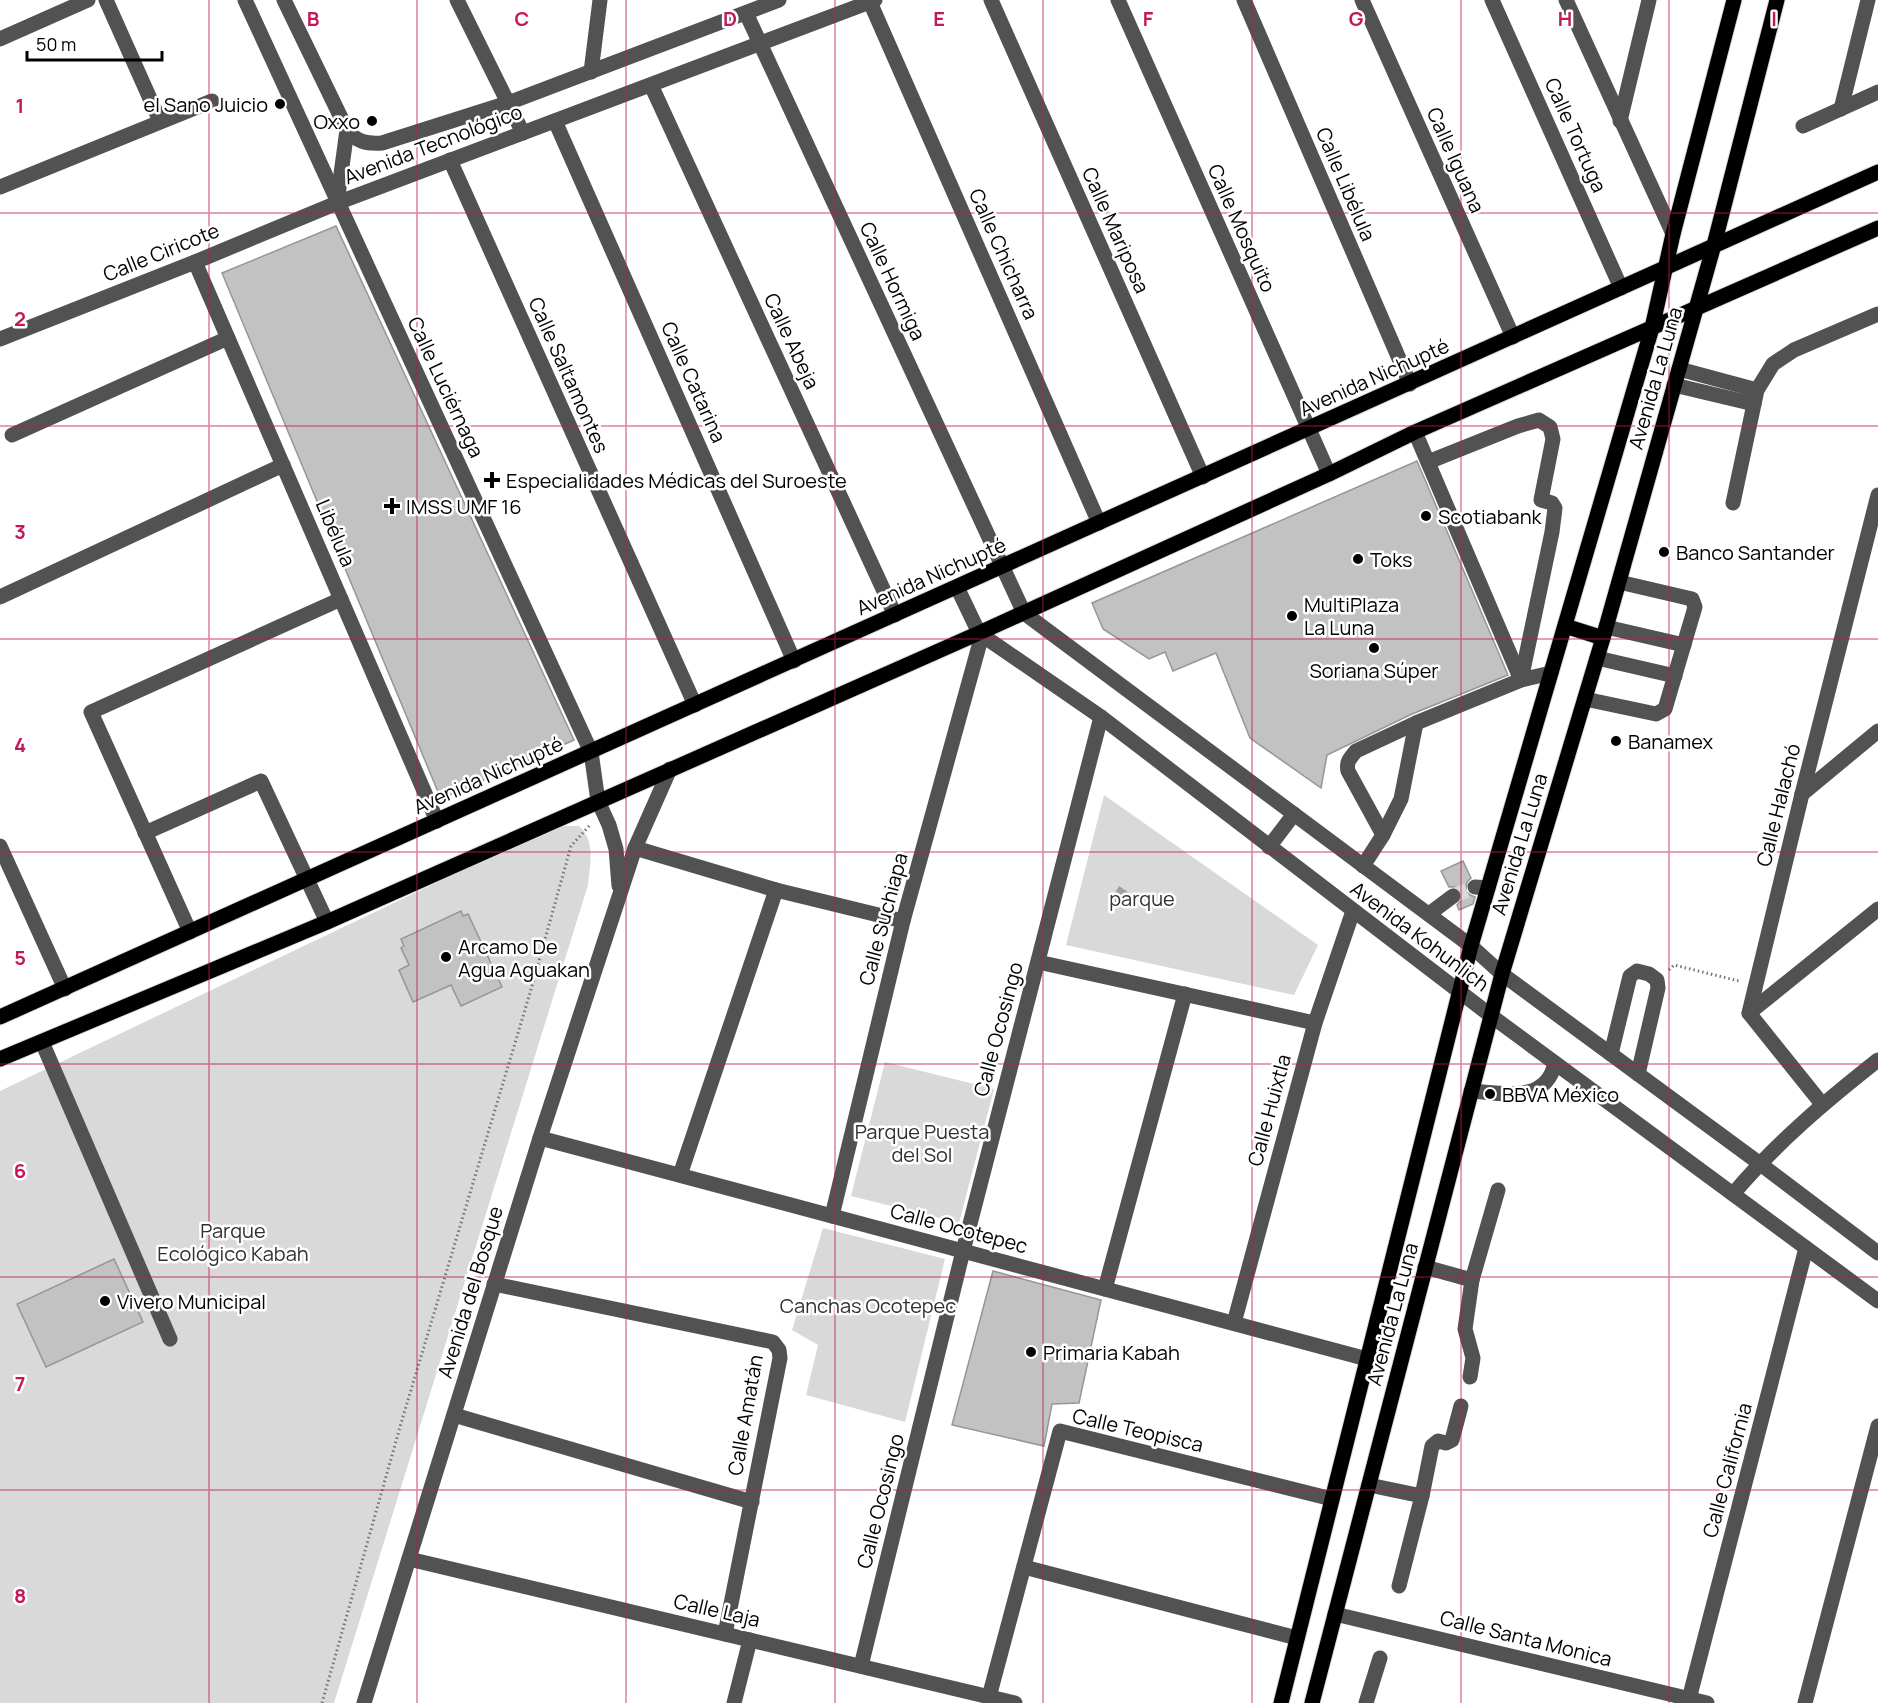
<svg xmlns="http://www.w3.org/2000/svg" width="1878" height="1703" viewBox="0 0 1878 1703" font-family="Manrope,sans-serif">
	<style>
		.green { fill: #d9d9d9 }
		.water { fill: #a0a0a0 }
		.building { fill: #c2c2c2; stroke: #969696; stroke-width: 1.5 }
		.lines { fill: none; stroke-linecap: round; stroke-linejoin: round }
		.minor-tunnel { stroke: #d9d9d9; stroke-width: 15; stroke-dasharray: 15 8; stroke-linecap: butt }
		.major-casing { stroke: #dbdbdb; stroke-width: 17 }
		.path { stroke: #747474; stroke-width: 3; stroke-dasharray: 1.5 3; stroke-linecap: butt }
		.minor { stroke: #525252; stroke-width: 15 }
		.major { stroke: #000; stroke-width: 15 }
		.grid { fill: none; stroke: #c2185b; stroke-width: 1.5; stroke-opacity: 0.55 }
		.poi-dot { fill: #000; stroke: #fff; stroke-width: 2 }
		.labels { text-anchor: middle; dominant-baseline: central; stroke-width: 5; stroke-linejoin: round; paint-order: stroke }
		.poi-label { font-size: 20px; fill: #000; stroke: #fff; text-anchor: start }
		.street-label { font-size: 20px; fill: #000; stroke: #fff }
		.park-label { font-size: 20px; fill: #303030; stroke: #fff }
		.grid-label { font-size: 20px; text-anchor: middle; font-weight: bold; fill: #c2185b; stroke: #fff; stroke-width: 5; stroke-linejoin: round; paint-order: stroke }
	</style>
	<rect width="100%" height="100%" fill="#fff"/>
	<!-- green -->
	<g class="green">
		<polygon points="1104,795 1318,945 1294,995 1066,945"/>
		<path d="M561,826H579C596,842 590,863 588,885L334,1703H0V1091L528,839Z"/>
		<polygon points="885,1062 994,1089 959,1223 851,1196"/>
		<polygon points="823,1228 945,1259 905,1422 806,1395 818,1345 792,1330"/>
	</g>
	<!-- water -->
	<polygon class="water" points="1119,886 1135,897 1133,908 1109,903"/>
	<!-- building -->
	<g class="building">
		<polygon points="336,226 574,740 441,799 222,273"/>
		<polygon points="1417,461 1508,675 1412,714 1327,755 1321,788 1250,738 1216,653 1173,671 1165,652 1149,659 1103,629 1092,603"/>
		<polygon points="1463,861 1471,878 1467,882 1466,891 1470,895 1475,897 1473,904 1459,910 1457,905 1462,899 1461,891 1456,887 1449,887 1441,871"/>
		<polygon points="461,911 463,916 468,914 502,987 461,1006 451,985 413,1002 399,970 409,965 401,948 404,946 401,939"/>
		<polygon points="114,1259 143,1322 46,1367 17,1304"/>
		<polygon points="993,1271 1101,1300 1079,1403 1052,1404 1044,1446 952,1425"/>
	</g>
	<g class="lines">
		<!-- minor-tunnel -->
		<polyline class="minor-tunnel" points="1453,896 1475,887"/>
		<!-- major casing -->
		<g class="major-casing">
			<g id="major">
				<polyline points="1565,626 1603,638"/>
				<polyline points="0,1017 1878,172"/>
				<polyline points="0,1059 327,922 979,633 1329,474 1415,432 1878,228"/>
				<polyline points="1281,1703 1471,946 1652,328 1673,234 1734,0"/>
				<polyline points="1312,1703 1502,974 1603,638 1714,245 1777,0"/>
			</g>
		</g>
		<!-- path -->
		<g class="path">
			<polyline points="1669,970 1674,965 1739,981"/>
			<polyline points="322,1703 402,1420 530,993 571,846 591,824"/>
		</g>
		<!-- minor -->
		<g class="minor">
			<polyline points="106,0 160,121"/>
			<polyline points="245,0 591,752 598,801 609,825 616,849 619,886"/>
			<path d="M284,0L347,130C357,142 366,144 382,143L508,103L779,0"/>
			<polyline points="457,0 523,133"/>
			<polyline points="991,0 1203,477"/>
			<polyline points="1118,0 1329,474"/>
			<polyline points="1244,0 1410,384"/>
			<polyline points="1362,0 1513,337"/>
			<polyline points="1492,0 1621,288"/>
			<polyline points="1566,0 1673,234"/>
			<polyline points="870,2 1099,523"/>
			<polyline points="746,13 1024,613 1471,946 1502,974 1759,1163 1878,1253"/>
			<polyline points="0,39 88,0"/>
			<polyline points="591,72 600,0"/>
			<polyline points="651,85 895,615"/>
			<polyline points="1841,109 1868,0"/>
			<polyline points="555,121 794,661"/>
			<polyline points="1620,121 1649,0"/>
			<polyline points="1803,126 1878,92"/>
			<polyline points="450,160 695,705"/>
			<polyline points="0,187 212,101"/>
			<polyline points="337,203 347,130"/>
			<polyline points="195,262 437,821"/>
			<polyline points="0,339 195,262 337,203 875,0"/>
			<polyline points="1679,369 1757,390"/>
			<polyline points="1674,385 1754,404"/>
			<polyline points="1415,432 1521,680 1551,673"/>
			<polyline points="12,435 228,338"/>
			<polyline points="1733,503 1757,390 1773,364 1794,350 1878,314"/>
			<polyline points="957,587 979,633 1101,717 1490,1015 1878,1301"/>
			<polyline points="0,597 283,465"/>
			<polyline points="1606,627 1684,645"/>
			<polyline points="1597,658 1675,676"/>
			<polyline points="1585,699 1656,714 1665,709 1695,607 1692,599 1619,582"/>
			<polyline points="1802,794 1878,731"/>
			<polyline points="145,833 261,781 327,922"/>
			<path d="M1383,835L1348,771C1346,762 1350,758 1356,751L1416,723L1521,680L1552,532L1555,508L1552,503L1541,500L1553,439L1550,427L1539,420L1518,426L1428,462"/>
			<polyline points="0,846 65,989"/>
			<polyline points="1269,847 1294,814"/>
			<polyline points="635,848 776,890 903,921"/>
			<polyline points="1363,866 1383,835 1401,799 1416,723"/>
			<polyline points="1475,887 1488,888"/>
			<polyline points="1429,914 1453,896"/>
			<polyline points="190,932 91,712 341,599"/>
			<polyline points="1038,962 1315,1023"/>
			<polyline points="1749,1013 1878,909"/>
			<polyline points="42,1042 170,1339"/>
			<polyline points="1611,1054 1630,976 1637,971 1649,974 1657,980 1658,988 1638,1074"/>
			<path d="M1471,1091C1503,1093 1546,1104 1555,1063"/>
			<polyline points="1822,1104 1749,1013 1802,794 1878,495"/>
			<polyline points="540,1138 1367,1359"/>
			<polyline points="680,1175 776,890"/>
			<path d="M1733,1194C1776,1143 1826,1101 1878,1060"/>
			<polyline points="832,1216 903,921 982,635"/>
			<polyline points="1425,1267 1472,1280 1465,1329 1473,1358 1470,1377"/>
			<polyline points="1472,1280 1498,1190"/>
			<polyline points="494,1284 773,1342 779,1350 780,1358 725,1634"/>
			<polyline points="1105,1289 1185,994"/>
			<polyline points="1234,1323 1315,1023 1353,911"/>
			<polyline points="454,1415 752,1502"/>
			<polyline points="1369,1485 1422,1496 1399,1586"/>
			<polyline points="1422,1496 1432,1446 1438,1441 1446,1443 1452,1440 1461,1406"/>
			<polyline points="409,1559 1015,1703"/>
			<polyline points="1024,1567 1297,1638"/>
			<polyline points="1335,1614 1707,1703"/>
			<polyline points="861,1666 963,1251 1101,717"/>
			<polyline points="989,1697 1060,1431 1332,1499"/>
			<polyline points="364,1703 540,1138 635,848 670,769"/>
			<polyline points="734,1703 750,1640"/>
			<polyline points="1366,1703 1380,1658"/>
			<polyline points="1688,1703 1806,1248"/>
			<polyline points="1805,1703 1878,1426"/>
		</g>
		<!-- major -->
		<use href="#major" class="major"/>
	</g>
	<!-- grid -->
	<path class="grid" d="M209,0V1703M417,0V1703M626,0V1703M835,0V1703M1043,0V1703M1252,0V1703M1461,0V1703M1669,0V1703M0,213H1878M0,426H1878M0,639H1878M0,852H1878M0,1064H1878M0,1277H1878M0,1490H1878"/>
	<!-- markers -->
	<g class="poi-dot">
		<circle cx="280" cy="104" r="6"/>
		<circle cx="372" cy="121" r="6"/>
		<path d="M489 471h6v6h6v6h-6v6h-6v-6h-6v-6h6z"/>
		<path d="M389 497h6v6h6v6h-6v6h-6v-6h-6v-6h6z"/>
		<circle cx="1426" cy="516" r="6"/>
		<circle cx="1664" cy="552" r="6"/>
		<circle cx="1358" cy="559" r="6"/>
		<circle cx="1292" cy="616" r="6"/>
		<circle cx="1374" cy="648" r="6"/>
		<circle cx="1616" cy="741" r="6"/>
		<circle cx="446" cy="957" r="6"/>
		<circle cx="1490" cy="1094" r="6"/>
		<circle cx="105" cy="1301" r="6"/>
		<circle cx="1031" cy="1352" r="6"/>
	</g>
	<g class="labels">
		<!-- poi labels -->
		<g class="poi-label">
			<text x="268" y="104" text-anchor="end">el Sano Juicio</text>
			<text x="360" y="121" text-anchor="end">Oxxo</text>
			<text x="506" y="480">Especialidades Médicas del Suroeste</text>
			<text x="406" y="506">IMSS UMF 16</text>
			<text x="1438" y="516">Scotiabank</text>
			<text x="1676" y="552">Banco Santander</text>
			<text x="1370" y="559">Toks</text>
			<text x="1304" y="604">MultiPlaza<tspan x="1304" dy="23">La Luna</tspan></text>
			<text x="1374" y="670" text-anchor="middle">Soriana Súper</text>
			<text x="1628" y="741">Banamex</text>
			<text x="458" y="946">Arcamo De<tspan x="458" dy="23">Agua Aguakan</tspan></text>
			<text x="1502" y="1094">BBVA México</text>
			<text x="117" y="1301">Vivero Municipal</text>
			<text x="1043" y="1352">Primaria Kabah</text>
		</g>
		<!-- street labels -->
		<g class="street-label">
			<text transform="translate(1576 135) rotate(66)">Calle Tortuga</text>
			<text transform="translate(433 144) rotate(-21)">Avenida Tecnológico</text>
			<text transform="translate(1456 160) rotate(66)">Calle Iguana</text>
			<text transform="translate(1346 184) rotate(67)">Calle Libélula</text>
			<text transform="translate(1242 228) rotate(66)">Calle Mosquito</text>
			<text transform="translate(1116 230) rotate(66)">Calle Mariposa</text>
			<text transform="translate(161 252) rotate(-22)">Calle Ciricote</text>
			<text transform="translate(1004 254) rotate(66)">Calle Chicharra</text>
			<text transform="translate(893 281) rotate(65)">Calle Hormiga</text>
			<text transform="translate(792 341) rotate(65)">Calle Abeja</text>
			<text transform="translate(569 375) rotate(66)">Calle Saltamontes</text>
			<text transform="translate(1374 377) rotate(-24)">Avenida Nichupté</text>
			<text transform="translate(1655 378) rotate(-74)">Avenida La Luna</text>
			<text transform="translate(694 382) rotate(66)">Calle Catarina</text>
			<text transform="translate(446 387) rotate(65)">Calle Luciérnaga</text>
			<text transform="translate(336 533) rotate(67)">Libélula</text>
			<text transform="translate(931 576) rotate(-24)">Avenida Nichupté</text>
			<text transform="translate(488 775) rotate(-24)">Avenida Nichupté</text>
			<text transform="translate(1778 805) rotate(-76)">Calle Halachó</text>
			<text transform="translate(1519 844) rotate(-73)">Avenida La Luna</text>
			<text transform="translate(883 919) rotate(-75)">Calle Suchiapa</text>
			<text transform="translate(1420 936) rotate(37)">Avenida Kohunlich</text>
			<text transform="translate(998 1029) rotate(-75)">Calle Ocosingo</text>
			<text transform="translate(1269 1110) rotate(-75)">Calle Huixtla</text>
			<text transform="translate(959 1228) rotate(15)">Calle Ocotepec</text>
			<text transform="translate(470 1292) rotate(-73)">Avenida del Bosque</text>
			<text transform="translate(1392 1314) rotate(-75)">Avenida La Luna</text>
			<text transform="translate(745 1415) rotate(-80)">Calle Amatán</text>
			<text transform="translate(1138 1430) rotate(13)">Calle Teopisca</text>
			<text transform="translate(1727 1470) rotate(-75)">Calle California</text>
			<text transform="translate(880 1501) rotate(-76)">Calle Ocosingo</text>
			<text transform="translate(717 1610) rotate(13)">Calle Laja</text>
			<text transform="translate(1526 1638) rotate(14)">Calle Santa Monica</text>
		</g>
		<!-- park labels -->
		<g class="park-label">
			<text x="1142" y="898">parque</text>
			<text x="922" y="1131">Parque Puesta<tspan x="922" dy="23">del Sol</tspan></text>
			<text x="233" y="1230">Parque<tspan x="233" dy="23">Ecológico Kabah</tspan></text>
			<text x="868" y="1305">Canchas Ocotepec</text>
		</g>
	</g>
	<g class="grid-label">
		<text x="313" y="26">B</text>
		<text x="522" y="26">C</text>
		<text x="730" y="26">D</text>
		<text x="939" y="26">E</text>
		<text x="1148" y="26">F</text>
		<text x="1356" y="26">G</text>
		<text x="1565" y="26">H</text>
		<text x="1774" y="26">I</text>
		<text x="20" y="113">1</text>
		<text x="20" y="326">2</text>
		<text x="20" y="539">3</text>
		<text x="20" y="752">4</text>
		<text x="20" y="965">5</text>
		<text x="20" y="1178">6</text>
		<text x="20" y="1391">7</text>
		<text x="20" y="1603">8</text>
	</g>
	<!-- scale -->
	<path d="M27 51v9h135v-9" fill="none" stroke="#000000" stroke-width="3"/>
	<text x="36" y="51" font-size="18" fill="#000000" stroke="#ffffff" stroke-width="4.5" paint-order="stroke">50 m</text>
</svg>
